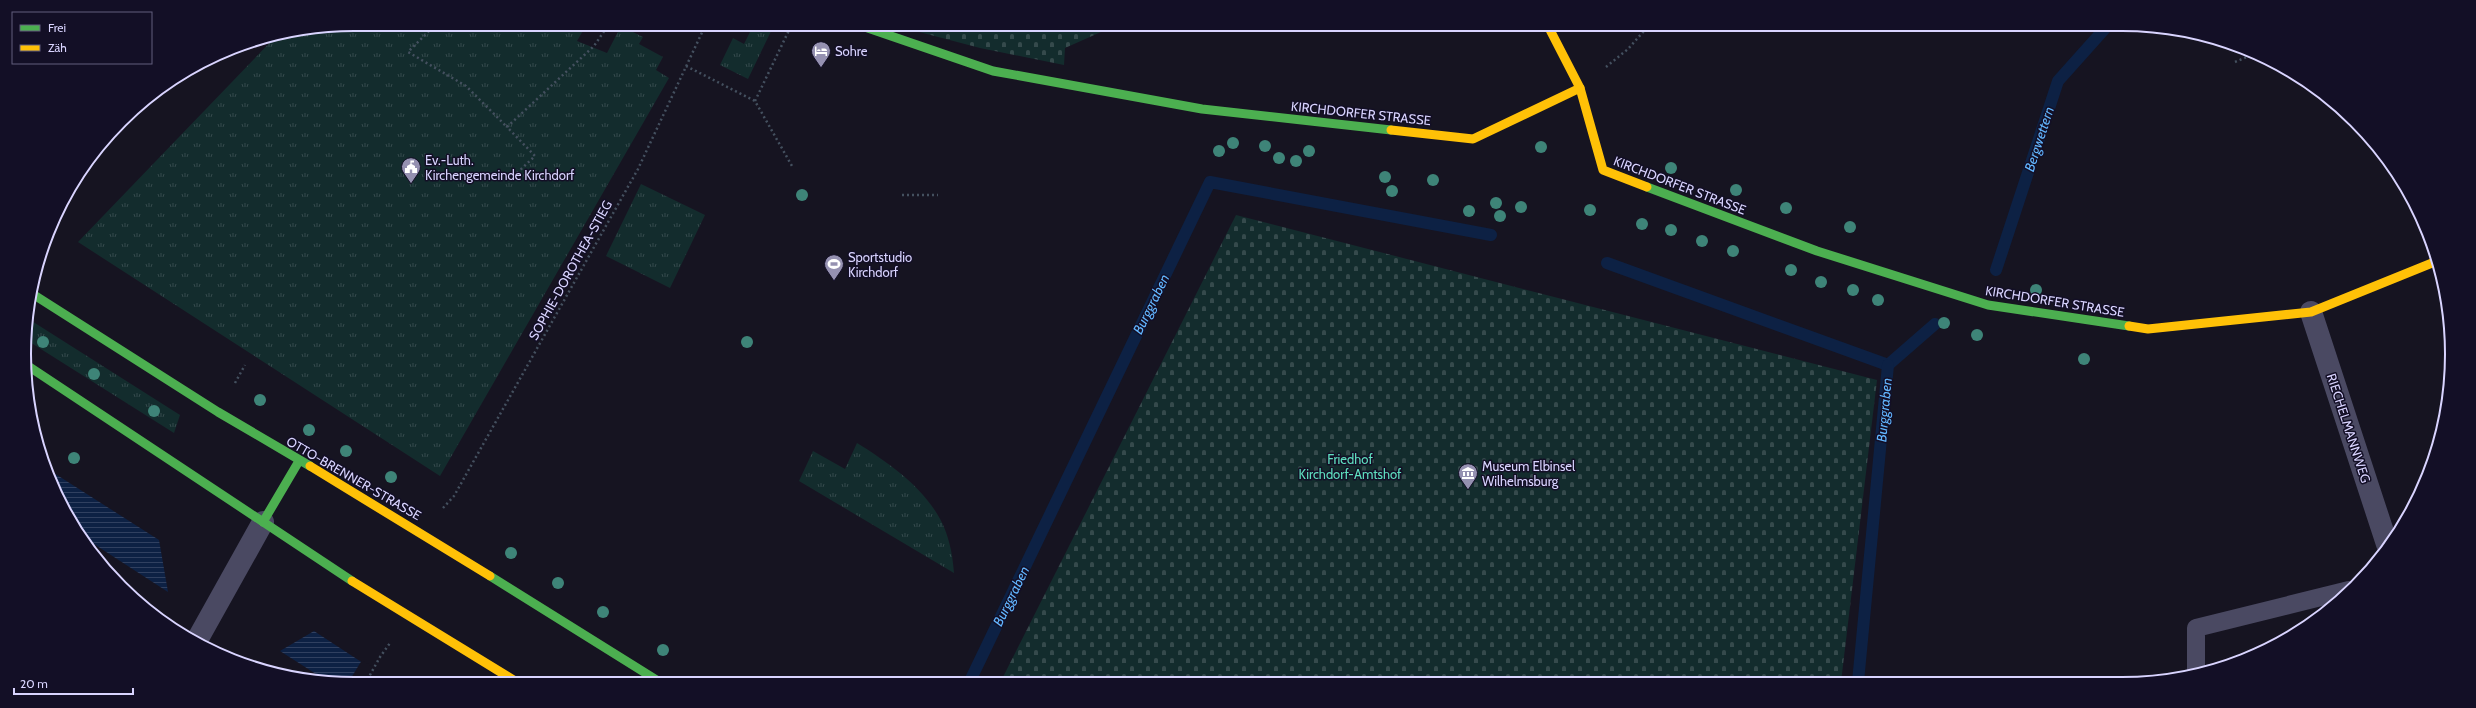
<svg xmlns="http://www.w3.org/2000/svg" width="2476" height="708" viewBox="0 0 2476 708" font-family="Cabin,sans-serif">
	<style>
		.grass { fill: url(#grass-tufts) }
		.cemetery { fill: url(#cemetery-stones) }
		.water { fill: url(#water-rules) }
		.pier { fill: #161421 }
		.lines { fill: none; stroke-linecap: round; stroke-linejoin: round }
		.stream { stroke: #0d2144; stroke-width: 12 }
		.path { stroke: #44505f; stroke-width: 2.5; stroke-dasharray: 2 3; stroke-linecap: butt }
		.lane { stroke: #4a4962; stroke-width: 18 }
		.street { stroke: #4a4962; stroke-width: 22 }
		.fast { stroke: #4caf50; stroke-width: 9 }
		.slow { stroke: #ffc107; stroke-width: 9 }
		.tree { fill: #3e8478 }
		.labels { text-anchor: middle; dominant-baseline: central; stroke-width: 3; stroke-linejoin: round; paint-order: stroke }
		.poi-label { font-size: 13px; fill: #d9d4ff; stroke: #130f26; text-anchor: start }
		.street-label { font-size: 13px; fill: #d9d4ff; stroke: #130f26 }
		.park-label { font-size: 13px; fill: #5fe0c0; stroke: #130f26 }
		.water-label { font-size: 14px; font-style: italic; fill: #62b6ff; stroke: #130f26 }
		.rim { fill: none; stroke: #d9d4ff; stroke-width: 2 }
	</style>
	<defs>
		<pattern id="grass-tufts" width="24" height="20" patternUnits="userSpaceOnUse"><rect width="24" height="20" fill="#132c2d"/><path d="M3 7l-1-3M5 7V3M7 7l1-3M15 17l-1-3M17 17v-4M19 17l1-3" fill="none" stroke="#354a4c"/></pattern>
		<pattern id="cemetery-stones" width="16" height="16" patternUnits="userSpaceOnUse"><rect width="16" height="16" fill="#132c2d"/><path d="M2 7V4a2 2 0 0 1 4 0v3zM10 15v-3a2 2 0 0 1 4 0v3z" fill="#354a4c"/></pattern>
		<pattern id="water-rules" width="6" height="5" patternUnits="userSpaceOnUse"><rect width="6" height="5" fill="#0d2144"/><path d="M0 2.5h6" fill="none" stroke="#304060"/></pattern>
	</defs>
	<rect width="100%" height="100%" fill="#161421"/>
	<!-- grass -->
	<g class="grass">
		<polygon points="354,24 587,24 577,41 607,53 621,26 643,37 639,44 663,57 656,70 669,78 440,476 78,242 278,34 290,30"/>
		<polygon points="754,24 774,25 748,79 720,65 733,38 744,44"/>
		<polygon points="641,184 705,215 670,288 606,256"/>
		<polygon points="27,318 180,415 174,433 25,339"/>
		<path d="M857,443C894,466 938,497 949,542C952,552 953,563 954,573L799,481L813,451L845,469Z"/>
	</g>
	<!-- cemetery -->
	<g class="cemetery">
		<polygon points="889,24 1119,24 1065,48 1064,65 980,48"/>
		<polygon points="1236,215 1877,380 1841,682 1000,683"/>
	</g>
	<!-- water -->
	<g class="water">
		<polygon points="46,468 159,540 168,592 80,535 58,500"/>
		<polygon points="314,631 395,684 327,681 280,651"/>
	</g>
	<!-- pier -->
	<polygon class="pier" points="362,660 388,677 384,684 348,683"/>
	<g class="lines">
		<!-- stream -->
		<g class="stream">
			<polyline points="1607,263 1888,365"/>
			<polyline points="1996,270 2058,81 2109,24"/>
			<polyline points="1888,365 1935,324"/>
			<polyline points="1858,682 1888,365"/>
			<polyline points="969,683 1210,182 1491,235"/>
		</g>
		<!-- path -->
		<g class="path">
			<polyline points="436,24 408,52 466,86 507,127"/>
			<polyline points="2235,62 2256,53"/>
			<polyline points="686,66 755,101 792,166"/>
			<polyline points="1606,67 1628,49 1650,24"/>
			<polyline points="755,101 792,24"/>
			<polyline points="517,173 535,156 507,127 594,46 609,24"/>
			<polyline points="902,195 938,195"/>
			<polyline points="235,383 245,365"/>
			<polyline points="443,508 454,496 638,169 706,24"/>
			<polyline points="365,684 380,657 390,643"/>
		</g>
		<!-- lane -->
		<polyline class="lane" points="2196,673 2196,628 2349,590"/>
		<!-- street -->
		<g class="street">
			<polyline points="2311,312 2387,544"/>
			<polyline points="196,642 263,522"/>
		</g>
		<!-- fast -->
		<g class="fast">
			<polyline points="856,24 993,71 1202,109 1391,130"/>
			<polyline points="1647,187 1817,251 1988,305 2129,326"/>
			<polyline points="31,293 218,412 310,466"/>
			<polyline points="28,366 352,581"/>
			<polyline points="263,522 299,461"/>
			<polyline points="490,576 663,684"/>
		</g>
		<!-- slow -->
		<g class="slow">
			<polyline points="1547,24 1580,88 1603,170 1647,187"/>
			<polyline points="1391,130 1473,139 1580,88"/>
			<polyline points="2129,326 2148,329 2311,312 2437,261"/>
			<polyline points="310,466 490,576"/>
			<polyline points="352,581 520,684"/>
		</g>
	</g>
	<!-- trees -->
	<g class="tree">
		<circle cx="1233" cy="143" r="6"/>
		<circle cx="1265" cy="146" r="6"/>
		<circle cx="1541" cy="147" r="6"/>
		<circle cx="1219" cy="151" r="6"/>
		<circle cx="1309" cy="151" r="6"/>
		<circle cx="1279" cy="158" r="6"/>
		<circle cx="1296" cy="161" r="6"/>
		<circle cx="1671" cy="168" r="6"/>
		<circle cx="1385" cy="177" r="6"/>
		<circle cx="1433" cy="180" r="6"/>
		<circle cx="1736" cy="190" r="6"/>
		<circle cx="1392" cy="191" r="6"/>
		<circle cx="802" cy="195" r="6"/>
		<circle cx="1496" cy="203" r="6"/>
		<circle cx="1521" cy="207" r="6"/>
		<circle cx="1786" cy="208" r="6"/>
		<circle cx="1590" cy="210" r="6"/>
		<circle cx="1469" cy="211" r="6"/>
		<circle cx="1500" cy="216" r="6"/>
		<circle cx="1642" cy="224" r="6"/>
		<circle cx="1850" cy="227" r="6"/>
		<circle cx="1671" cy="230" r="6"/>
		<circle cx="1702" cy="241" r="6"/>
		<circle cx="1733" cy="251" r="6"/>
		<circle cx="1791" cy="270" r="6"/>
		<circle cx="1821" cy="282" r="6"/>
		<circle cx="1853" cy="290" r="6"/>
		<circle cx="2036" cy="290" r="6"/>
		<circle cx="1878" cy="300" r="6"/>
		<circle cx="1944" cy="323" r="6"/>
		<circle cx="1977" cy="335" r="6"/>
		<circle cx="43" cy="342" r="6"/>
		<circle cx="747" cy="342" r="6"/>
		<circle cx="2084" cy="359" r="6"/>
		<circle cx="94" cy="374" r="6"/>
		<circle cx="260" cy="400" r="6"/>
		<circle cx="154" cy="411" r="6"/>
		<circle cx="309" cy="430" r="6"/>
		<circle cx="346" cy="451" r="6"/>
		<circle cx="74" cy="458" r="6"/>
		<circle cx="391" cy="477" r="6"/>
		<circle cx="511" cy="553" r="6"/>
		<circle cx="558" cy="583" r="6"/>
		<circle cx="603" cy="612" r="6"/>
		<circle cx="663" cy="650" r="6"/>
	</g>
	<!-- icons -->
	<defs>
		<g id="hotel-pin" transform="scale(1)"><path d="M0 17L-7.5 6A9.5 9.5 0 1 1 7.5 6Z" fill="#9591b1" stroke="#130f26"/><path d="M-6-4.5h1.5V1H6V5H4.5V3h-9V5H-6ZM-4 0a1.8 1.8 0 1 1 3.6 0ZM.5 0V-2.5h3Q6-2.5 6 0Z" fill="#fff"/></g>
		<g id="civic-pin" transform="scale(1)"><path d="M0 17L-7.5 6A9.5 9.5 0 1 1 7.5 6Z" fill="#9591b1" stroke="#130f26"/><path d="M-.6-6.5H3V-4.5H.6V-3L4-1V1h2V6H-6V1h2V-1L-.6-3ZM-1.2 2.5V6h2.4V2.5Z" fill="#fff"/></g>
		<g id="stadium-pin" transform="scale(1)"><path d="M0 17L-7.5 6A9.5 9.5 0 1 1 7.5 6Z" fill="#9591b1" stroke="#130f26"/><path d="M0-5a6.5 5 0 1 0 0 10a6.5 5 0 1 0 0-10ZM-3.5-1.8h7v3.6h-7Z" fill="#fff"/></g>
		<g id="museum-pin" transform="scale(1)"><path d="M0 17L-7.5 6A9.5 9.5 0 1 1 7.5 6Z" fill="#9591b1" stroke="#130f26"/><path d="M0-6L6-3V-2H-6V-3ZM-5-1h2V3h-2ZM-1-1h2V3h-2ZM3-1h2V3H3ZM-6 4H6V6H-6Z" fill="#fff"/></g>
	</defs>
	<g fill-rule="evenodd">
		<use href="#hotel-pin" x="821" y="51"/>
		<use href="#civic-pin" x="411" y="167"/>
		<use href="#stadium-pin" x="834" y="264"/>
		<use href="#museum-pin" x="1468" y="473"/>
	</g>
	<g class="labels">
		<!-- poi labels -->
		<g class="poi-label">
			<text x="835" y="51">Sohre</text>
			<text x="425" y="160">Ev.-Luth.<tspan x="425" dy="15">Kirchengemeinde Kirchdorf</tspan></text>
			<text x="848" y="257">Sportstudio<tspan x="848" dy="15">Kirchdorf</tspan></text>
			<text x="1482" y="466">Museum Elbinsel<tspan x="1482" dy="15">Wilhelmsburg</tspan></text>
		</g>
		<!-- street labels -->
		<g class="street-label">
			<text transform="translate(1361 113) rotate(6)">KIRCHDORFER STRASSE</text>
			<text transform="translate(1680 185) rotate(21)">KIRCHDORFER STRASSE</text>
			<text transform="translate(570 270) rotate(-61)">SOPHIE-DOROTHEA-STIEG</text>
			<text transform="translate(2055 301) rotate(9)">KIRCHDORFER STRASSE</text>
			<text transform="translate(2349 428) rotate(72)">RIECHELMANNWEG</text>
			<text transform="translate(354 478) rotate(30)">OTTO-BRENNER-STRASSE</text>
		</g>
		<!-- park labels -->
		<g class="park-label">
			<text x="1350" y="459">Friedhof<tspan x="1350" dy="15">Kirchdorf-Amtshof</tspan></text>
		</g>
		<!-- water labels -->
		<g class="water-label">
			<text transform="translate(2039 139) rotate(-72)">Bergwettern</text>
			<text transform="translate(1151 304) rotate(-64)">Burggraben</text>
			<text transform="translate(1884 410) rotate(-85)">Burggraben</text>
			<text transform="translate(1011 596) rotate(-64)">Burggraben</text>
		</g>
	</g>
	<!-- crop -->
	<path d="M0 0H2476V708H0ZM354 31H2122A323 323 0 0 1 2445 354V354A323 323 0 0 1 2122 677H354A323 323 0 0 1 31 354V354A323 323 0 0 1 354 31Z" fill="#130f26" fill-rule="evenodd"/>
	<path class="rim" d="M354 31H2122A323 323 0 0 1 2445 354V354A323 323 0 0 1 2122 677H354A323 323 0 0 1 31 354V354A323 323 0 0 1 354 31Z"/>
	<!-- legend -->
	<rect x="12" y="12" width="140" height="52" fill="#130f26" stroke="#625e7d"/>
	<rect x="20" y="25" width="20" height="6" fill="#4caf50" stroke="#625e7d"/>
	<text x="48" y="32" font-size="12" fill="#d9d4ff">Frei</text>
	<rect x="20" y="45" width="20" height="6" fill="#ffc107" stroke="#625e7d"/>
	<text x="48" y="52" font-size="12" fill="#d9d4ff">Zäh</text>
	<!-- scale -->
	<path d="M14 688v6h119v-6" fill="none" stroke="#d9d4ff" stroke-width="2"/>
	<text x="20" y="688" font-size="12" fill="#d9d4ff" stroke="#130f26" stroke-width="3" paint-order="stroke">20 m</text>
</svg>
